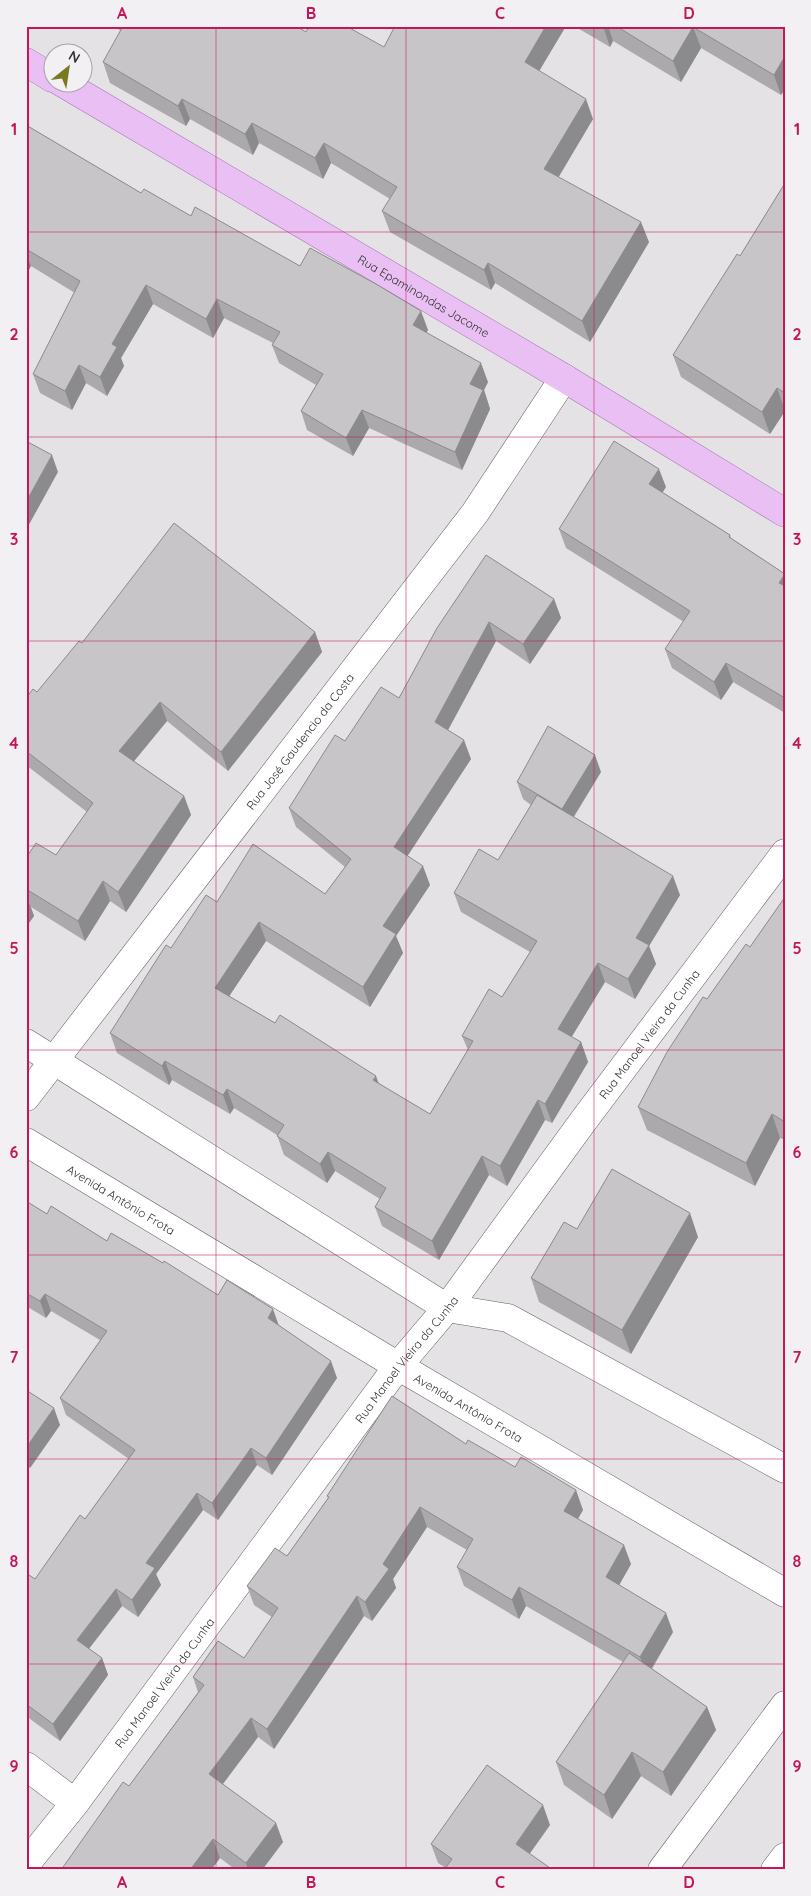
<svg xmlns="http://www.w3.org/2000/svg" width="811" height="1896" viewBox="0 0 811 1896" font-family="Quicksand,sans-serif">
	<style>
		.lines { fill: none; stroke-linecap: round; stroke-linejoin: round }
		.minor-casing { stroke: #626063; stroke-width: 29 }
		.major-casing { stroke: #a073ac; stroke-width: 29 }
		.minor { stroke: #fff; stroke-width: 28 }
		.major { stroke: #eac0f4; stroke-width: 28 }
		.wall { fill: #aba9ac }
		.shaded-wall { fill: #8b8a8c }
		.building { fill: #c7c5c8; stroke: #8b8a8c }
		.grid { fill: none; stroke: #c2185b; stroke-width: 1; stroke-opacity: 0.55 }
		.labels { text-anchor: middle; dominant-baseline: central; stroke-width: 4; stroke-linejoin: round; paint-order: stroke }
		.street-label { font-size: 12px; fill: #323132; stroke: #f2f0f3 }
		.neatline { fill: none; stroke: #c2185b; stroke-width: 2 }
		.grid-label { font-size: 16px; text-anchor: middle; font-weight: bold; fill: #c2185b }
	</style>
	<rect width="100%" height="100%" fill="#e5e2e6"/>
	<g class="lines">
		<!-- minor casing -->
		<g class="minor-casing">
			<g id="minor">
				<polyline points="26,1043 447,1308 508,1318 785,1469"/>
				<path id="s1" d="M26,1097L475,513L564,378"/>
				<path id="s2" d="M26,1142L398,1366L785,1593"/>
				<polyline points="26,1766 75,1803"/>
				<path id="s3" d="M26,1864L75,1803L398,1366L447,1308L584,1120L785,853"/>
				<polyline points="662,1870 785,1705"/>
				<polyline points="775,1870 785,1857"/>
			</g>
		</g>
		<!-- major casing -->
		<g class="major-casing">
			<g id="major">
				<polyline points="26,62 52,78"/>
				<path id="s4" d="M61,82L564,378L785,513"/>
			</g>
		</g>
		<!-- minor -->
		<use href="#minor" class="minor"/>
		<!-- major -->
		<use href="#major" class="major"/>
	</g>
	<!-- wall -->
	<g class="wall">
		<polygon points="113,26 296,26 306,32 384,47 395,26 566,26 539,71 593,119 558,177 649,242 590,342 495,283 491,290 390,232 382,211 390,199 331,163 323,179 259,143 253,155 190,119 186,126 110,83 103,62 121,31"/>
		<polygon points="574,26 785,26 785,89 781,95 701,48 681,82 613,41 610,47"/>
		<polygon points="26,125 141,193 300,266 428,330 426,332 488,382 484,390 490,409 462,470 369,428 353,456 307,430 301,411 316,385 279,363 272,345 273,343 224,318 213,338 153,304 121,358 124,366 107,396 86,383 72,410 40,393 33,374 75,293 31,266 26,275"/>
		<polygon points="785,183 785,411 770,434 681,377 673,355 740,256"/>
		<polygon points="666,487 662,492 730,535 731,538 785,574 785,713 733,682 721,700 672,668 665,649 684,622 566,548 559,529"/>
		<polygon points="554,599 561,618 530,664 496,641 448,730 471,759 407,856 430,885 396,936 403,953 370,1007 266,941 229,996 378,1083 430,1114 468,1050 462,1036 502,997 530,952 461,912 454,893 498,860 531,805 523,799 517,782 601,772 574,817 680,895 649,946 656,964 635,999 605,982 571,1037 581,1042 588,1062 552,1123 545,1120 507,1186 489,1175 439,1260 382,1226 375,1207 380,1199 335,1171 327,1183 284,1155 277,1135 234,1108 230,1114 172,1080 169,1085 117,1053 110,1033 171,948 217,902 325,894 345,867 296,827 289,808 345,741 399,698 437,628"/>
		<polygon points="315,632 322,652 228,771 167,721 134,761 184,796 191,815 126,912 110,901 85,941 31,907 34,916 26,927 26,858 56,855 87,812 26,765 26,698 37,692 82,643"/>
		<polygon points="785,897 785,1140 780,1138 755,1186 647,1130 638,1107 707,999 750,947"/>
		<polygon points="26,1201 47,1214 107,1241 218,1295 279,1326 337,1378 272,1475 257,1465 218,1520 203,1510 156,1574 161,1585 138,1617 122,1606 89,1649 102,1658 108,1675 60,1741 26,1716 26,1573 35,1579 85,1519 129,1459 66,1415 60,1398 100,1340 51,1311 46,1318 26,1306"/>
		<polygon points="577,1229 698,1237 631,1354 539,1302 531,1278"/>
		<polygon points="26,1390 60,1425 30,1468 26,1466"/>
		<polygon points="466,1444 583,1510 578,1519 631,1564 619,1585 673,1632 652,1669 707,1707 716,1730 671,1796 641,1776 612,1819 564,1785 556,1762 623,1662 526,1606 519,1619 464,1586 457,1567 467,1550 427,1527 393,1579 396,1588 372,1621 364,1616 274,1749 258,1737 223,1784 283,1842 262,1870 236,1870 220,1858 211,1870 61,1870 129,1786 198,1692 193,1677 244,1658 272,1617 254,1605 247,1586 287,1556 328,1498 327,1496"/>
		<polygon points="550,1825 530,1853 446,1868 438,1863 431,1844"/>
	</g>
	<!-- shaded-wall -->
	<g class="shaded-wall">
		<polygon points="546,26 566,26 532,83 525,62"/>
		<polygon points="603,26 608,26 613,41 610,47"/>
		<polygon points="693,27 701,48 681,82 673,61"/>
		<polygon points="785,56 785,89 781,95 774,75"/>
		<polygon points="182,99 190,119 186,126 178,106"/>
		<polygon points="586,99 593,119 551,190 544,169"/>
		<polygon points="252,123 259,143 253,155 245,134"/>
		<polygon points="324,143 331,163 323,179 315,158"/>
		<polygon points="641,222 649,242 590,342 582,321"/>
		<polygon points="26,253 31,266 26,275"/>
		<polygon points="488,263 495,283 491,290 484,270"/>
		<polygon points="146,285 153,304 121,358 124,366 107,396 100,377 112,344"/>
		<polygon points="217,299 224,318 213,338 206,319"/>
		<polygon points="421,311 428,330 420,344 413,325"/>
		<polygon points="481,363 488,382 484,390 490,409 462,470 455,452 470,384"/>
		<polygon points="79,365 86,383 72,410 65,391"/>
		<polygon points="777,388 785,411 770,434 762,412"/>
		<polygon points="362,410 369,428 353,456 346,438"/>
		<polygon points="52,455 58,472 26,530 26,502"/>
		<polygon points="659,469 666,487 656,503 649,484"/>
		<polygon points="785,574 785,597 779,583"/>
		<polygon points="554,599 561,618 530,664 523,644"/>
		<polygon points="489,622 496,641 442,741 435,722"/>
		<polygon points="315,632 322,652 228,771 221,752"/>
		<polygon points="726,663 733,682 721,700 714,682"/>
		<polygon points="160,702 167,721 126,771 119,751"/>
		<polygon points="464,740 471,759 401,866 394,847"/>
		<polygon points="595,755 601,772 567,827 561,810"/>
		<polygon points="184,796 191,815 126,912 118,892"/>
		<polygon points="423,866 430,885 396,936 403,953 370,1007 363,987 383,926"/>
		<polygon points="673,876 680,895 649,946 656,964 635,999 628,979 636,938"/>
		<polygon points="103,881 110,901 85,941 78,921"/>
		<polygon points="26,895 34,916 26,927"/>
		<polygon points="259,922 266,941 222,1007 215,988"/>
		<polygon points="598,963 605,982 565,1048 558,1029"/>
		<polygon points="581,1042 588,1062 552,1123 545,1104"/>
		<polygon points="165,1061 172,1080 169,1085 162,1066"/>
		<polygon points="376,1076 383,1095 373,1080"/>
		<polygon points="227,1089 234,1108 230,1114 223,1095"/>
		<polygon points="538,1100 545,1120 507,1186 500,1166"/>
		<polygon points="772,1114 780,1138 755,1186 746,1163"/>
		<polygon points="328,1152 335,1171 327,1183 320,1164"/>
		<polygon points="482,1156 489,1175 439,1260 432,1241"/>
		<polygon points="690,1213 698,1237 631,1354 622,1330"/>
		<polygon points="45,1294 51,1311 46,1318 40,1301"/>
		<polygon points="273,1309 279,1326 268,1318"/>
		<polygon points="331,1361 337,1378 272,1475 266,1458"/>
		<polygon points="54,1408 60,1425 30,1468 26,1458 26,1448"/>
		<polygon points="251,1448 257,1465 218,1520 212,1503"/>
		<polygon points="576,1490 583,1510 571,1530 564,1511"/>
		<polygon points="197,1493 203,1510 156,1574 161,1585 138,1617 132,1600 146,1563"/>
		<polygon points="420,1507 427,1527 393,1579 396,1588 372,1621 365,1602 383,1564"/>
		<polygon points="624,1545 631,1564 613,1596 606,1577"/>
		<polygon points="519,1587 526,1606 519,1619 512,1600"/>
		<polygon points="116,1589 122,1606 83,1656 77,1640"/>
		<polygon points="357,1596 364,1616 274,1749 267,1729"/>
		<polygon points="666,1613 673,1632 647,1676 640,1657"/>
		<polygon points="102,1658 108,1675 60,1741 53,1724"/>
		<polygon points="707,1707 716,1730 671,1796 663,1772"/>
		<polygon points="251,1718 258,1737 216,1793 209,1774"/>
		<polygon points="632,1752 641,1776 612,1819 604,1795"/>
		<polygon points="543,1805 550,1825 523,1863 516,1844"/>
		<polygon points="276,1823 283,1842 262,1870 248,1870 246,1863"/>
		<polygon points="213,1839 220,1858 211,1870 190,1870"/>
	</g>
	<!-- building -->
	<g class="building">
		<polygon points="123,26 296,26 306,32 309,26 346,26 384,47 395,26 546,26 525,62 586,99 544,169 641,222 582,321 488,263 484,270 382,211 397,187 324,143 315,158 252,123 245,134 182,99 178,106 103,62"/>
		<polygon points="616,26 785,26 785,56 774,75 693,27 673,61"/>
		<polygon points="26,125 141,193 144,189 191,216 195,207 300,266 310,248 376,284 421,311 413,325 481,363 470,384 483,390 455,452 362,410 346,438 301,411 323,374 272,345 280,332 217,299 206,319 146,285 112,344 117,347 100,377 79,365 65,391 33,374 80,281 26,249"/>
		<polygon points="785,183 785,393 777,388 762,412 673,355 737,254 740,256"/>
		<polygon points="26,441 52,455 26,502"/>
		<polygon points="614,441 659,469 649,484 730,535 729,537 785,574 779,583 785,586 785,698 726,663 714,682 665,649 690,611 559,529"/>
		<polygon points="174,523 315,632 221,752 160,702 119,751 184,796 118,892 103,881 78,921 26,889 26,858 36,843 56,855 93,803 26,751 26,698 33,689 37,692 79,641 82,643"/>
		<polygon points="486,555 554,599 523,644 489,622 435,722 464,740 394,847 423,866 383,926 396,934 363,987 259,922 215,988 275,1023 280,1015 376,1076 373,1080 430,1114 473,1041 462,1036 489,989 502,997 537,941 454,893 479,849 498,860 537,795 673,876 636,938 649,945 628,979 598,963 558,1029 581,1042 545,1104 538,1100 500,1166 482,1156 432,1241 375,1207 386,1188 328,1152 320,1164 277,1136 284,1125 227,1089 223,1095 165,1061 162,1066 110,1033 166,945 171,948 206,895 217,902 253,844 325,894 351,859 289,808 335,735 345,741 381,687 399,698 437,628"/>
		<polygon points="548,726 595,755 562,809 517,782"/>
		<polygon points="785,897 785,1122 772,1114 746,1163 638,1107 667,1052 703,997 707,999 746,944 750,947"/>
		<polygon points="612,1169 690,1213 622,1330 531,1278 564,1222 577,1229"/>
		<polygon points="26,1201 47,1214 51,1206 107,1241 111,1233 163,1263 164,1261 218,1295 227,1280 273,1309 268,1318 331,1361 266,1458 251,1448 212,1503 197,1493 146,1563 155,1568 132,1600 116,1589 77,1640 102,1658 53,1724 26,1704 26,1573 35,1579 80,1515 85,1519 135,1450 60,1398 107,1331 45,1294 40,1301 26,1293"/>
		<polygon points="26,1390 54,1408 26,1448"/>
		<polygon points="392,1396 466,1444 468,1440 515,1467 521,1457 576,1490 564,1511 624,1545 606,1577 666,1613 640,1657 519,1587 512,1600 457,1567 473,1539 420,1507 383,1564 389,1569 365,1602 357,1596 267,1729 251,1718 209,1774 276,1823 246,1863 213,1839 190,1870 61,1870 123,1782 129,1786 204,1685 193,1677 218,1641 244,1658 278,1608 247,1586 275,1548 287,1556 329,1497 327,1496"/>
		<polygon points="629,1653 707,1707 663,1772 632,1752 604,1795 556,1762"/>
		<polygon points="487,1765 543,1805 516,1844 553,1870 444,1870 452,1859 431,1844"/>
	</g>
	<!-- grid -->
	<path class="grid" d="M216,26V1870M406,26V1870M594,26V1870M26,232H785M26,437H785M26,641H785M26,846H785M26,1050H785M26,1255H785M26,1459H785M26,1664H785"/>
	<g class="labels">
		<!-- street labels -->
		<g class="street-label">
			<text stroke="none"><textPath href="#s4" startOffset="421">Rua Epaminondas Jacome</textPath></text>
			<text stroke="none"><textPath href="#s1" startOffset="449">Rua José Gaudencio da Costa</textPath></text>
			<text stroke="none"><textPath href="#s3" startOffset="1038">Rua Manoel Vieira da Cunha</textPath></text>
			<text stroke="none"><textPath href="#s2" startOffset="111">Avenida Antônio Frota</textPath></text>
			<text stroke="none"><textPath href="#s3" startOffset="632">Rua Manoel Vieira da Cunha</textPath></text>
			<text stroke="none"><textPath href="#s2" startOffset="516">Avenida Antônio Frota</textPath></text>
			<text stroke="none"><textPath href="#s3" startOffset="228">Rua Manoel Vieira da Cunha</textPath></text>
		</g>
	</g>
	<!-- border -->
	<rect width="811" height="1896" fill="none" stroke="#f2f0f3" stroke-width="55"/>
	<!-- north arrow -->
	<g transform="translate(68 68) rotate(30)"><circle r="24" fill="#f2f0f3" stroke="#a5a4a6"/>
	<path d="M0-4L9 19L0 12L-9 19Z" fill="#797920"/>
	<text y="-8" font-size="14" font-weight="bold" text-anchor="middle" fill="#323132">N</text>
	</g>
	<rect x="28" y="28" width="756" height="1840" class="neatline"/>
	<g class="grid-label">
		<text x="122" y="19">A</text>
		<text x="311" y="19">B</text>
		<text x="500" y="19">C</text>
		<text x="689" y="19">D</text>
		<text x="14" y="135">1</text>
		<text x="797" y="135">1</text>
		<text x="14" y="340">2</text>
		<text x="797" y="340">2</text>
		<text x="14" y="545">3</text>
		<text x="797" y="545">3</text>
		<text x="14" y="749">4</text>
		<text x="797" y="749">4</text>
		<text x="14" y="954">5</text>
		<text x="797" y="954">5</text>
		<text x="14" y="1158">6</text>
		<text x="797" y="1158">6</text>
		<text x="14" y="1363">7</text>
		<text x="797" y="1363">7</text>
		<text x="14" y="1567">8</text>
		<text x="797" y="1567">8</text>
		<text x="14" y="1772">9</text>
		<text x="797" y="1772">9</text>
		<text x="122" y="1888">A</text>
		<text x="311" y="1888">B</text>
		<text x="500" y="1888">C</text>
		<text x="689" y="1888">D</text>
	</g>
</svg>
